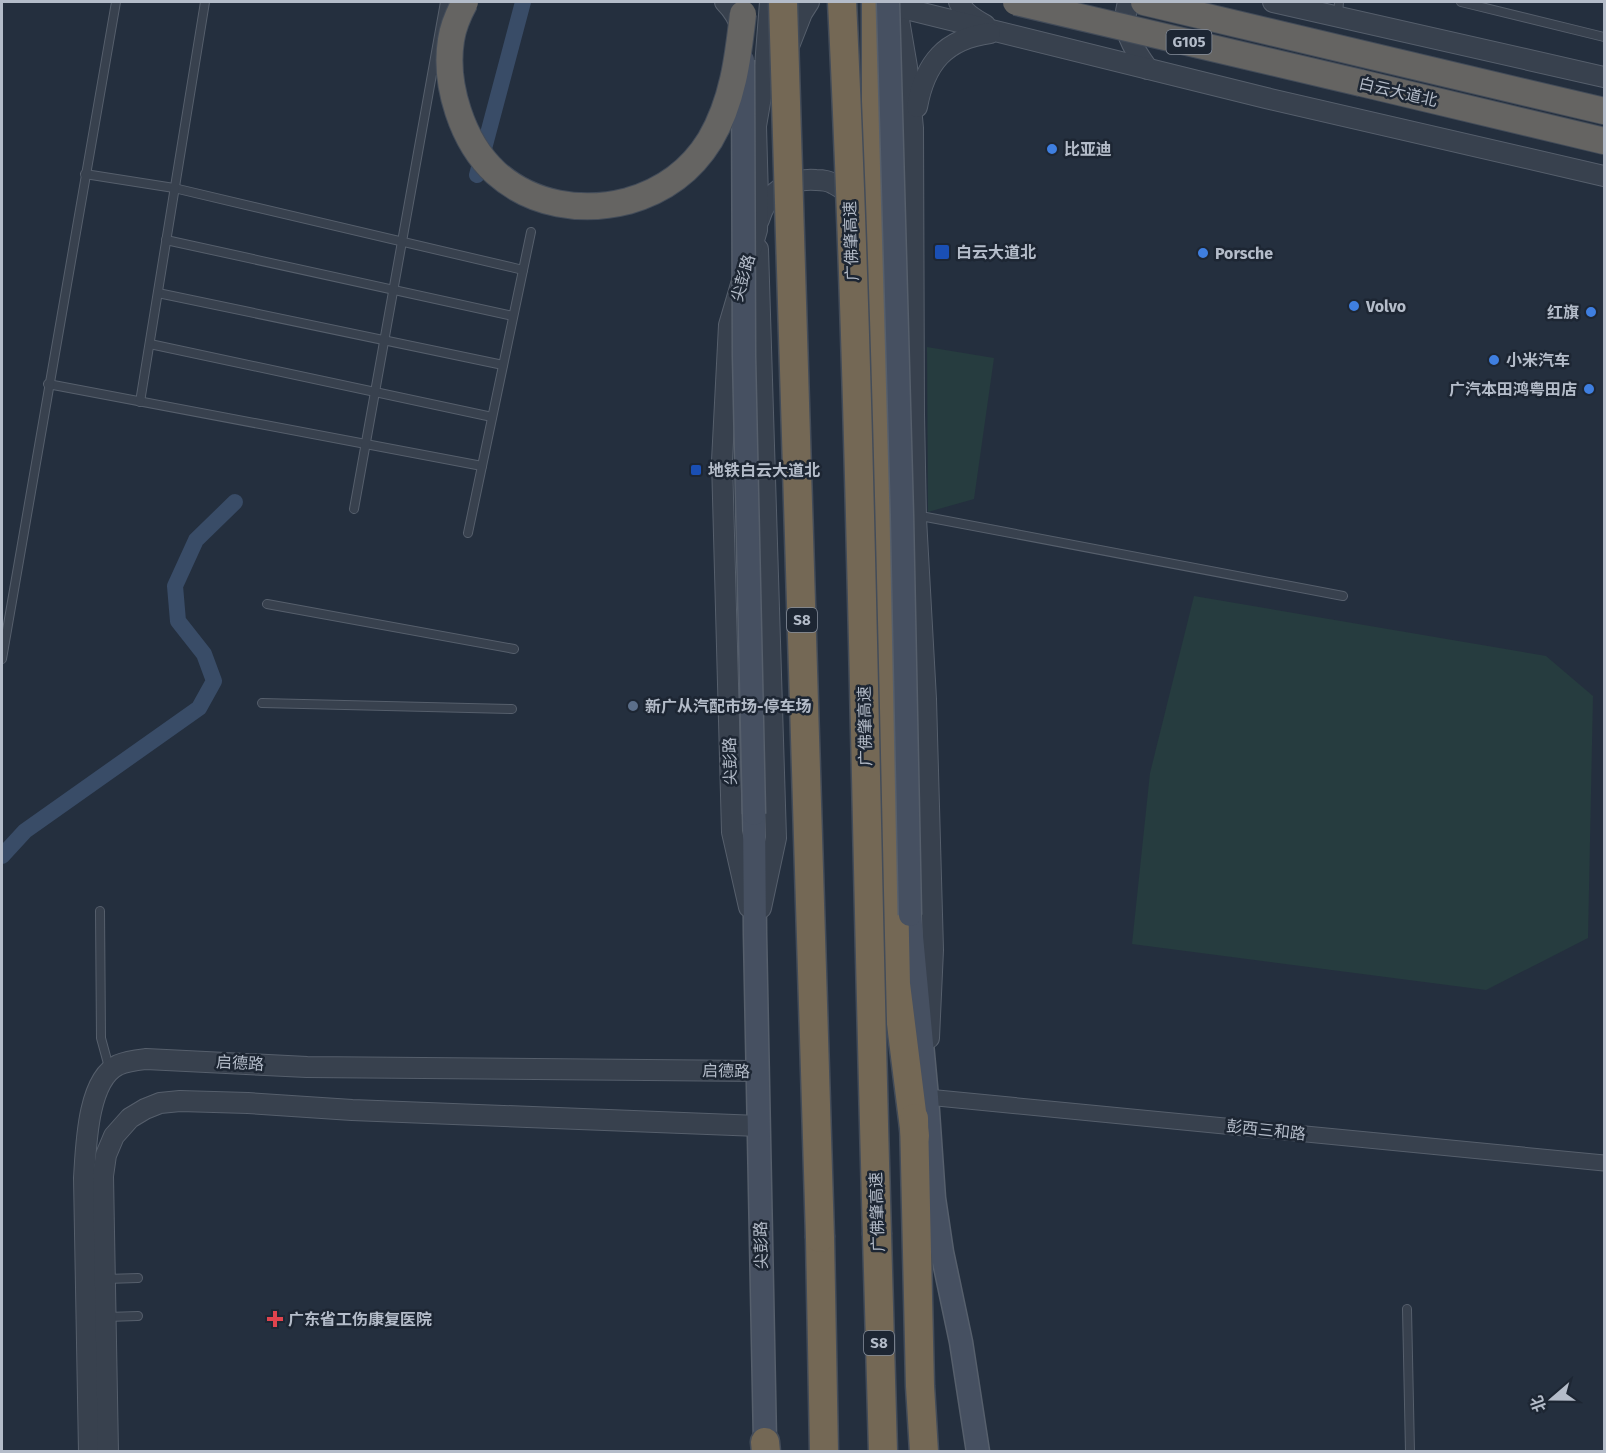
<svg xmlns="http://www.w3.org/2000/svg" width="1606" height="1453" viewBox="0 0 1606 1453" font-family="'Fira Sans','Noto Sans SC',sans-serif">
	<style>
		.green { fill: #263c3f }
		.lines { fill: none; stroke-linecap: round; stroke-linejoin: round }
		.canal { stroke: #394c67; stroke-width: 16 }
		.service-casing { stroke: #565f6c; stroke-width: 10 }
		.minor-casing { stroke: #565f6c; stroke-width: 17 }
		.tertiary-casing { stroke: #565f6c; stroke-width: 22 }
		.secondary-casing { stroke: #565f6c; stroke-width: 25 }
		.trunk-casing { stroke: #434c59; stroke-width: 28 }
		.motorway-casing { stroke: #434c59; stroke-width: 31 }
		.service { stroke: #38414e; stroke-width: 8 }
		.minor { stroke: #38414e; stroke-width: 15 }
		.tertiary { stroke: #38414e; stroke-width: 20 }
		.secondary { stroke: #465061; stroke-width: 22 }
		.trunk { stroke: #656462; stroke-width: 26 }
		.motorway { stroke: #746855; stroke-width: 28 }
		.secondary-bridge-casing { stroke: #565f6c; stroke-width: 25; stroke-linecap: butt }
		.trunk-bridge-casing { stroke: #434c59; stroke-width: 28; stroke-linecap: butt }
		.motorway-bridge-casing { stroke: #434c59; stroke-width: 31; stroke-linecap: butt }
		.secondary-bridge { stroke: #465061; stroke-width: 22 }
		.trunk-bridge { stroke: #656462; stroke-width: 26 }
		.motorway-bridge { stroke: #746855; stroke-width: 28 }
		.shop-dot { fill: #3f7fe0; stroke: #1d2633; stroke-width: 2 }
		.transit-dot { fill: #1a4fb4; stroke: #1d2633; stroke-width: 2 }
		.service-dot { fill: #5c6f8a; stroke: #1d2633; stroke-width: 2 }
		.health-dot { fill: #e0444e; stroke: #1d2633; stroke-width: 2 }
		.labels { text-anchor: middle; dominant-baseline: central; stroke-width: 5; stroke-linejoin: round; paint-order: stroke }
		.shield { fill: #1d2633; stroke: #878f9c; stroke-width: 1.5 }
		.shield-label { font-size: 15px; font-weight: bold; fill: #b4bcc9 }
		.street-label { font-size: 16px; fill: #b4bcc9; stroke: #1d2633 }
		.poi-label { font-size: 16px; font-weight: bold; fill: #b4bcc9; stroke: #1d2633; text-anchor: start }
	</style>
	<rect width="100%" height="100%" fill="#242f3e"/>
	<!-- green -->
	<g class="green">
		<polygon points="927,347 994,358 974,499 928,512"/>
		<polygon points="1194,596 1546,656 1593,696 1588,938 1486,990 1132,944 1150,773"/>
	</g>
	<g class="lines">
		<!-- canal -->
		<g class="canal">
			<polyline points="477,175 523,2"/>
			<polyline points="2,856 25,831 199,708 214,681 204,654 178,621 175,586 196,540 235,502"/>
		</g>
		<!-- service casing -->
		<g class="service-casing">
			<g id="service">
				<polyline points="1461,2 1604,37"/>
				<polyline points="1338,16 1339,2"/>
				<polyline points="85,174 174,188 523,270"/>
				<polyline points="166,240 513,316"/>
				<polyline points="158,293 503,365"/>
				<polyline points="150,344 492,417"/>
				<polyline points="48,384 482,466"/>
				<polyline points="140,402 205,2"/>
				<polyline points="354,509 445,2"/>
				<polyline points="917,518 926,517 1343,596"/>
				<polyline points="468,533 531,232"/>
				<polyline points="267,604 514,649"/>
				<polyline points="2,659 116,2"/>
				<polyline points="262,703 512,709"/>
				<polyline points="100,911 101,1038 110,1071"/>
				<polyline points="106,1279 138,1278"/>
				<polyline points="1407,1309 1410,1452"/>
				<polyline points="107,1317 138,1316"/>
			</g>
		</g>
		<!-- minor casing -->
		<g class="minor-casing">
			<polyline id="minor" points="927,1097 1604,1163"/>
		</g>
		<!-- tertiary casing -->
		<g class="tertiary-casing">
			<g id="tertiary">
				<path d="M725,2C733,10 739,20 742,31"/>
				<polyline points="896,2 907,67 913,128 914,414 916,518 926,699 933,950 929,1038"/>
				<path d="M959,2C964,13 974,19 985,25"/>
				<path d="M1128,2C1120,29 1133,48 1148,69"/>
				<polyline points="1273,2 1604,77"/>
				<polyline points="886,4 1266,98 1604,176"/>
				<polyline points="789,46 802,13 809,2"/>
				<path d="M917,107C925,63 945,39 990,33"/>
				<path d="M759,220C767,193 787,178 816,180C822,180 829,181 834,184C842,188 850,195 856,201"/>
				<polyline points="758,249 776,838 761,908"/>
				<polyline points="749,907 732,832 722,461 729,325 757,230 758,198 756,126 764,79 770,2"/>
				<path d="M89,1452L84,1178C86,1148 87,1080 118,1065C127,1061 137,1060 146,1059L307,1067L758,1071"/>
				<polyline points="108,1452 103,1176 106,1155 114,1136 130,1118 145,1109 160,1103 180,1101 248,1103 352,1110 759,1126"/>
			</g>
		</g>
		<!-- secondary casing -->
		<g class="secondary-casing">
			<g id="secondary">
				<polyline points="754,814 755,934 765,1442 764,1452"/>
				<polyline points="910,915 927,1097 934,1198 942,1252 961,1342 978,1452"/>
			</g>
		</g>
		<!-- trunk casing -->
		<g class="trunk-casing">
			<g id="trunk">
				<polyline points="1144,2 1604,111"/>
				<polyline points="1361,83 1604,141"/>
			</g>
		</g>
		<!-- motorway casing -->
		<g class="motorway-casing">
			<g id="motorway">
				<polyline points="876,2 876,218 886,515 896,984 915,1136"/>
				<polyline points="914,1118 920,1386 924,1452"/>
				<polyline points="877,1235 883,1452"/>
				<polyline points="820,1238 824,1452"/>
				<polyline points="765,1442 766,1452"/>
			</g>
		</g>
		<!-- service -->
		<use href="#service" class="service"/>
		<!-- minor -->
		<use href="#minor" class="minor"/>
		<!-- tertiary -->
		<use href="#tertiary" class="tertiary"/>
		<!-- secondary -->
		<use href="#secondary" class="secondary"/>
		<!-- trunk -->
		<use href="#trunk" class="trunk"/>
		<!-- motorway -->
		<use href="#motorway" class="motorway"/>
		<!-- secondary-bridge casing -->
		<g class="secondary-bridge-casing">
			<g id="secondary-bridge">
				<polyline points="888,2 902,515 910,915"/>
				<polyline points="743,60 744,356 754,814"/>
			</g>
		</g>
		<!-- trunk-bridge casing -->
		<g class="trunk-bridge-casing">
			<g id="trunk-bridge">
				<path d="M465,2C459,13 453,26 451,40C444,84 462,142 496,173C532,205 582,213 628,201C663,191 691,171 710,140C733,101 738,58 743,14"/>
				<polyline points="1016,2 1361,83"/>
			</g>
		</g>
		<!-- motorway-bridge casing -->
		<g class="motorway-bridge-casing">
			<g id="motorway-bridge">
				<polyline points="783,2 820,1238"/>
				<path d="M842,2C862,412 865,824 877,1235"/>
			</g>
		</g>
		<!-- secondary-bridge -->
		<use href="#secondary-bridge" class="secondary-bridge"/>
		<!-- trunk-bridge -->
		<use href="#trunk-bridge" class="trunk-bridge"/>
		<!-- motorway-bridge -->
		<use href="#motorway-bridge" class="motorway-bridge"/>
	</g>
	<!-- markers -->
	<g class="shop-dot">
		<circle cx="1052" cy="149" r="6"/>
		<circle cx="1203" cy="253" r="6"/>
		<circle cx="1354" cy="306" r="6"/>
		<circle cx="1591" cy="312" r="6"/>
		<circle cx="1494" cy="360" r="6"/>
		<circle cx="1589" cy="389" r="6"/>
	</g>
	<g class="transit-dot">
		<rect x="934" y="244" width="16" height="16" rx="3"/>
		<rect x="690" y="464" width="12" height="12" rx="3"/>
	</g>
	<circle class="service-dot" cx="633" cy="706" r="6"/>
	<path class="health-dot" d="M272 1310h6v6h6v6h-6v6h-6v-6h-6v-6h6z"/>
	<g class="labels">
		<!-- shield labels -->
		<g class="shield">
			<rect x="1166.5" y="30" width="45" height="24" rx="4.5"/>
			<rect x="787" y="608" width="30" height="24" rx="4.5"/>
			<rect x="864" y="1331" width="30" height="24" rx="4.5"/>
		</g>
		<g class="shield-label">
			<text x="1189" y="42">G105</text>
			<text x="802" y="620">S8</text>
			<text x="879" y="1343">S8</text>
		</g>
		<!-- street labels -->
		<g class="street-label">
			<text transform="translate(1398 92) rotate(13)">白云大道北</text>
			<text transform="translate(851 241) rotate(-92)">广佛肇高速</text>
			<text transform="translate(743 278) rotate(-74)">尖彭路</text>
			<text transform="translate(865 726) rotate(-91)">广佛肇高速</text>
			<text transform="translate(730 761) rotate(-91)">尖彭路</text>
			<text transform="translate(240 1063) rotate(3)">启德路</text>
			<text transform="translate(726 1071) rotate(1)">启德路</text>
			<text transform="translate(1266 1130) rotate(6)">彭西三和路</text>
			<text transform="translate(877 1212) rotate(-92)">广佛肇高速</text>
			<text transform="translate(761 1245) rotate(-91)">尖彭路</text>
		</g>
		<!-- poi labels -->
		<g class="poi-label">
			<text x="1064" y="149">比亚迪</text>
			<text x="956" y="252">白云大道北</text>
			<text x="1215" y="253">Porsche</text>
			<text x="1366" y="306">Volvo</text>
			<text x="1579" y="312" text-anchor="end">红旗</text>
			<text x="1506" y="360">小米汽车</text>
			<text x="1577" y="389" text-anchor="end">广汽本田鸿粤田店</text>
			<text x="708" y="470">地铁白云大道北</text>
			<text x="645" y="706">新广从汽配市场-停车场</text>
			<text x="288" y="1319">广东省工伤康复医院</text>
		</g>
	</g>
	<!-- border -->
	<rect width="1606" height="1453" fill="none" stroke="#b4bcc9" stroke-width="6"/>
	<!-- north arrow -->
	<g transform="translate(1552 1399) rotate(250)" stroke="#1d2633" stroke-width="4.5" paint-order="stroke">
	<path d="M0-4.5L10 22L0 15L-10 22Z" fill="#b4bcc9"/>
	<text y="-9" font-size="16" font-weight="bold" text-anchor="middle" fill="#b4bcc9">北</text>
	</g>
</svg>
